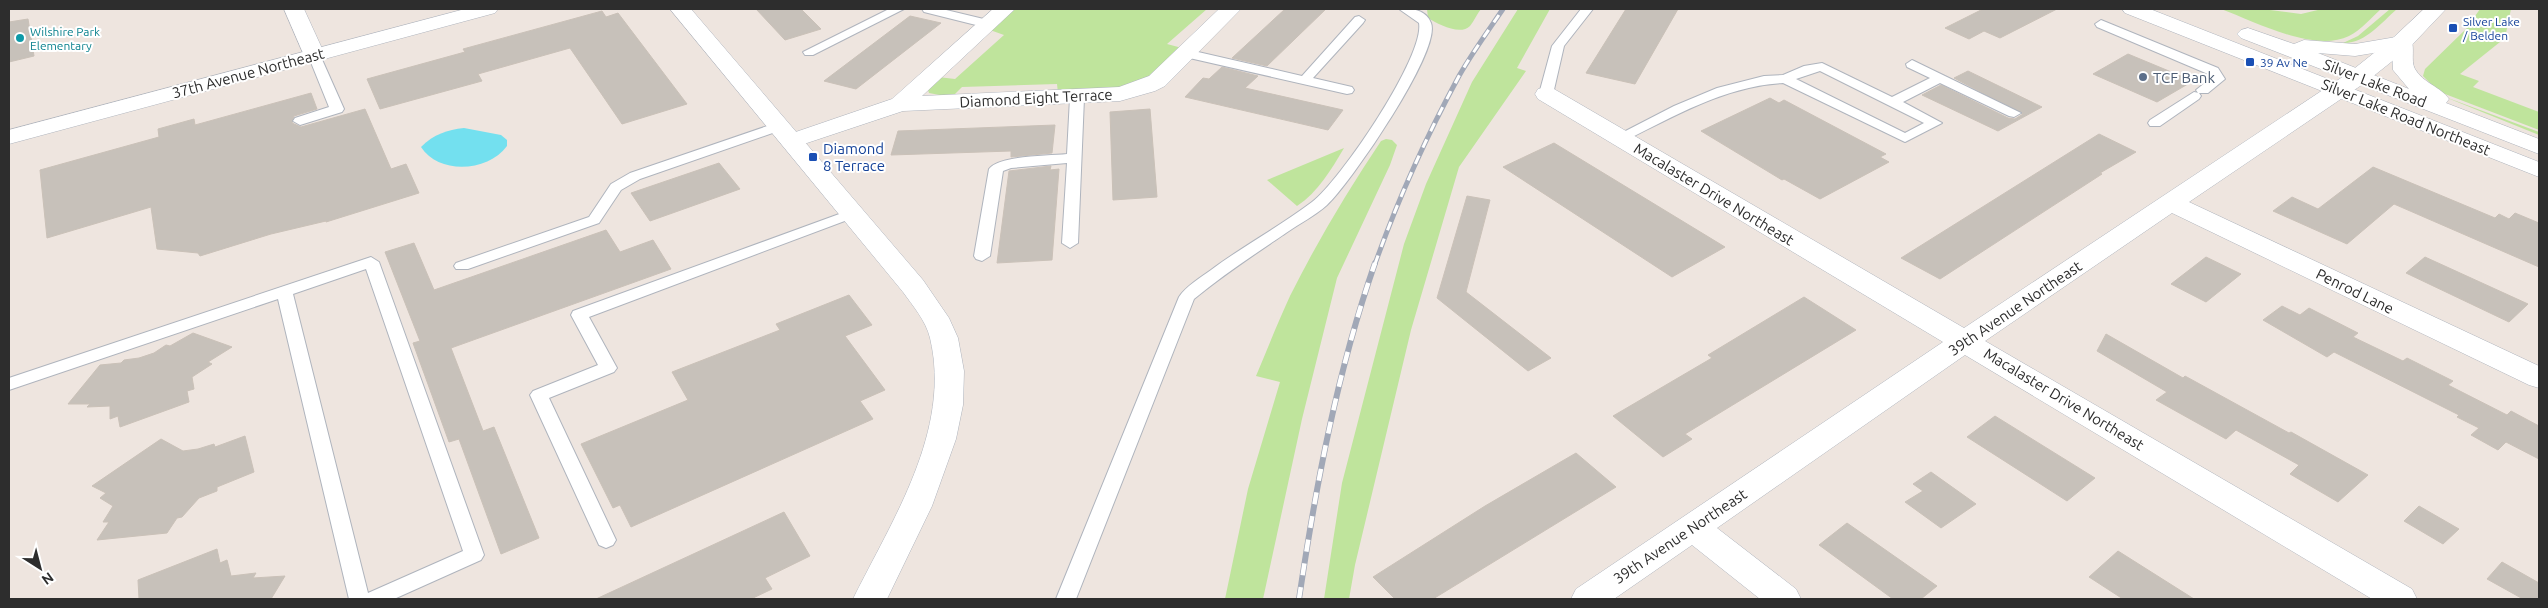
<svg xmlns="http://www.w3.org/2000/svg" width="2548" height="608" viewBox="0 0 2548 608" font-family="Ubuntu,sans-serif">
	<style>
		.green { fill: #bfe49c }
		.water { fill: #73e0ef }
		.building { fill: #c7c1ba; stroke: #cac1b8 }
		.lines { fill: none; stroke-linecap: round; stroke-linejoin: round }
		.lane-casing { stroke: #afb4bd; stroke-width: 2 }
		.street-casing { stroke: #afb4bd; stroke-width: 1 }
		.secondary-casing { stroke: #afb4bd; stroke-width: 1 }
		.lane { fill: #fff; fill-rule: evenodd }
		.street { fill: #fff; fill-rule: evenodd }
		.secondary { fill: #fff; fill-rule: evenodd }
		.rail-far1-casing { stroke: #a1a8b7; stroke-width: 5 }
		.rail-casing { stroke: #a1a8b7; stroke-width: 6 }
		.rail-far1 { stroke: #fff; stroke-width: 3; stroke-dasharray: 9; stroke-linecap: butt }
		.rail { stroke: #fff; stroke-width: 4.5; stroke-dasharray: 12; stroke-linecap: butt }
		.transit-dot { fill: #1a4fb4; stroke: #fff; stroke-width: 2 }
		.culture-dot { fill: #0f9aa8; stroke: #fff; stroke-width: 2 }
		.service-dot { fill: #5c6f8a; stroke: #fff; stroke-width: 2 }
		.labels { text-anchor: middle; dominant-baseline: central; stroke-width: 4; stroke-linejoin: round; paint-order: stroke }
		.far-transit-label { font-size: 12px; fill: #164399; stroke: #fff; text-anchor: start }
		.far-culture-label { font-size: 12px; fill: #0d838f; stroke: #fff; text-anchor: start }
		.street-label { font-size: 15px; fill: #2d2d2d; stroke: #fff }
		.service-label { font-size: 15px; fill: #4e5e75; stroke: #fff; text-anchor: start }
		.transit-label { font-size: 15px; fill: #164399; stroke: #fff; text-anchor: start }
	</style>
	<rect width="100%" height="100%" fill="#eee5df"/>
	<!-- green -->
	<g class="green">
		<polygon points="1015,9 1207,9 1167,44 1182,48 1150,77 1121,88 1058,93 1057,84 962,87 954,95 945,96 929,93 928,90 938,77 955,79 1004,35 990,30"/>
		<path d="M1427,9H1481C1477,14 1474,21 1470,26C1460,36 1438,24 1428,18Z"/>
		<polygon points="1518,9 1550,9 1517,68 1526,71 1459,167 1411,330 1355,565 1349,599 1324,599 1342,483 1404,244 1426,184 1472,82"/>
		<path d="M2221,9H2262L2301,14L2322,9H2381C2372,17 2361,30 2349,36C2314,53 2256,22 2221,9Z"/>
		<path d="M2390,9H2397C2382,22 2365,44 2343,43L2358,36Z"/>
		<polygon points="2480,9 2511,9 2505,38 2460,74 2479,81 2473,87 2539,112 2539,130 2445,94 2435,88 2423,76 2425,69 2466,29"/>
		<polygon points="2440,95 2539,132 2539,135"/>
		<path d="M1386,139L1392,140L1397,145L1390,165L1337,278L1302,419L1263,599H1225L1248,489L1280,382L1256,376C1267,350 1278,322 1290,296C1317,242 1348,190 1381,141Z"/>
		<path d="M1344,148C1331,170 1318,192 1297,206L1267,180Z"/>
	</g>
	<!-- water -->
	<path class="water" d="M464,128L501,135L507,140V146C488,172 439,175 421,147C434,134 447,130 464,128Z"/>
	<!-- building -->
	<g class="building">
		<polygon points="756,9 801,9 821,29 785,40"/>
		<polygon points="1285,9 1326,9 1267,66 1232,58"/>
		<polygon points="1626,9 1678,9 1635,84 1586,73"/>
		<polygon points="1983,9 2057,9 2000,38 1984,31 1969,39 1945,28"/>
		<polygon points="602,11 606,17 618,13 687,104 622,124 570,48 478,74 482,81 380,109 367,79 465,52 463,49"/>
		<polygon points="910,16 941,23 856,89 824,81"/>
		<polygon points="28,19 34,56 9,62 9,22"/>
		<polygon points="2128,54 2193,81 2157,102 2093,74"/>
		<polygon points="1222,67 1258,76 1245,88 1343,110 1328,130 1185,97 1203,78 1209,79"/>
		<polygon points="1968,71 2042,107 1998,131 1922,95 1941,85 2008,118 2015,119 2023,114 1954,78"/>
		<polygon points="311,93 317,109 294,116 292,123 301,127 365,109 391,169 406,164 419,193 326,222 326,221 271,234 200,256 198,253 157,249 151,207 47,238 40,170 159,137 158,129 194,119 195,125"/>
		<polygon points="1770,98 1779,103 1784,100 1886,154 1880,157 1889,162 1820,199 1784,179 1782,180 1701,131"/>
		<polygon points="1150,109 1157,197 1113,200 1110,112"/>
		<polygon points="1055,125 1052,153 1011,157 1011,151 891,155 898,131"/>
		<polygon points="2099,134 2136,152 2100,173 2102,174 1940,279 1901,258"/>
		<polygon points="1554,143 1725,247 1672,277 1503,167"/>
		<polygon points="719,163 740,189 650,221 631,193"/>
		<polygon points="1051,166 1050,170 1059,169 1052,260 997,263 1009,171"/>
		<polygon points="2373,167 2495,218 2499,214 2509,219 2515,213 2539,223 2539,267 2394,204 2347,244 2273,211 2292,197 2318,209"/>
		<polygon points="1467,196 1490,200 1466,292 1551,358 1528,371 1437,298"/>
		<polygon points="606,230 620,252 653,240 671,269 451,348 483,431 494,427 539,538 501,554 459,439 449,442 413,343 420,341 385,252 414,243 434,290"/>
		<polygon points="2206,257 2241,274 2206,302 2171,284"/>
		<polygon points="2425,257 2528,304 2509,322 2406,273"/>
		<polygon points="849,295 872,325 845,336 885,390 860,401 873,419 631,527 620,505 613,508 581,444 688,400 672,372 780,330 776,324"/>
		<polygon points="1804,297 1856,330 1685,434 1692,439 1663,457 1613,416 1712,358 1708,355"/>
		<polygon points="2282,306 2300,315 2309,308 2358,333 2353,337 2403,361 2407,358 2453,381 2448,385 2507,415 2511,411 2539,426 2539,459 2506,442 2498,450 2471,435 2479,428 2457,417 2459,415 2334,352 2327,357 2263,320"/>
		<polygon points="193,333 232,347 208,362 212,364 192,377 194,389 187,391 189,402 120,427 118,416 110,419 110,406 87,407 90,404 68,404 100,365 121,363 124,360 139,358 154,353 166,345 170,346"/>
		<polygon points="2106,334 2183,378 2185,376 2289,433 2291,432 2368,475 2338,502 2290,474 2299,465 2236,430 2226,439 2156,400 2167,392 2097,351"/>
		<polygon points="1995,416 2095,478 2067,501 1967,437"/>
		<polygon points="245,436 254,472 217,487 217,491 199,498 182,517 177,518 167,533 97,540 109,522 103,522 113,506 100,498 106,493 92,486 161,439 183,451 198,449 214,444 215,447"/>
		<polygon points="1576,453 1616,487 1433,599 1395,599 1373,577 1485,506"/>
		<polygon points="1931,472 1976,504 1941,528 1905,502 1923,491 1913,484"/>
		<polygon points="2419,506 2459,529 2443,544 2404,521"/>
		<polygon points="784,512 810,556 765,578 772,589 751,599 596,599"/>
		<polygon points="1847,523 1937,586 1921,599 1893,599 1819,545"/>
		<polygon points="217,549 220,563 227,560 231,576 256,573 253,578 285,576 271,599 139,599 138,580"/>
		<polygon points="2118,551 2194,599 2123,599 2089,577"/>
		<polygon points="2502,562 2539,583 2539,599 2523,599 2487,579"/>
	</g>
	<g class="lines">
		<!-- lane casing -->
		<g class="lane-casing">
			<g id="lane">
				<polygon points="889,9 904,9 813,55 805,55 803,52"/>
				<polygon points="922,9 942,9 992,21 994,24 988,28 924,12"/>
				<path d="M1399,9C1410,8 1426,9 1431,23C1442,50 1350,184 1327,205C1315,216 1300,223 1286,233C1255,254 1223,275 1194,299L1076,599H1056L1179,297C1186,286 1200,278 1211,270C1243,246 1279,227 1312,202C1340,181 1425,56 1419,23Z"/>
				<polygon points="1581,9 1593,9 1564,46 1553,94 1551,97 1541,97 1539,94 1552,46"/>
				<polygon points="1359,16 1365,20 1363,23 1313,78 1352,87 1354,90 1352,93 1347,94 1185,57 1179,53 1185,49 1302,76 1355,17"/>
				<polygon points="2101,20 2218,68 2225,79 2208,93 2198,93 2196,90 2211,78 2208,74 2097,27 2095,24"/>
				<polygon points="314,51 320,55 344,109 342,112 300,125 293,121 295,118 329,107 308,55"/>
				<path d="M1912,60L2021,113L2014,117L2009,116L1940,83L1903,102L1942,123L1905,142L1783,83C1725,86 1675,116 1624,141L1619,142L1612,138L1674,106L1717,88L1764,76L1783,75L1804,66L1822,63L1892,97L1930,78L1907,67L1906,64ZM1820,71L1924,123L1905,133L1796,79Z"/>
				<polygon points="2194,92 2199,93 2201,96 2199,99 2160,126 2150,126 2148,123 2150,120"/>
				<path d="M1077,94L1084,98L1078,243L1070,248L1062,243L1067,163L1011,168L1003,171L990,256L982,261L976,259L974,256L989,169C999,155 1050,156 1067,154L1070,98Z"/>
				<polygon points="779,122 784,123 786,126 784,129 640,179 621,190 599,223 468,269 456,269 454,266 456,263 589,217 611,184 630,173"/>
				<polygon points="853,209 860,213 858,216 589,317 617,368 614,372 549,398 616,540 613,545 606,548 599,545 530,395 533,391 598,365 571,315 573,311"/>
				<path d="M371,257L379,262L484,555L481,560L394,599H349L278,299L9,390V378ZM366,269L463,551L368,593L293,294Z"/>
			</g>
		</g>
		<!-- street casing -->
		<g class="street-casing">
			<g id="street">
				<polygon points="284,9 304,9 325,55 322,60 314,61 306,60"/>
				<polygon points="993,9 1015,9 922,96 1119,87 1149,76 1219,9 1241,9 1165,86 1155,91 1120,101 903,111 792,148 784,146 780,141 784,136 892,99"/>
				<polygon points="2424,9 2446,9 2410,47 2366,82 2189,202 2539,366 2539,388 2529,385 2172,213 1985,341 2412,589 2417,599 2372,599 1965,355 1717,528 1796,589 1801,599 1760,599 1692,545 1614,599 1571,599 1576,589 1943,342 1538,99 1535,94 1538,89 1546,87 1554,89 1964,328 2350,72 2394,37"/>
			</g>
		</g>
		<!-- secondary casing -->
		<g class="secondary-casing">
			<g id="secondary">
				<polygon points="465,9 498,9 495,13 9,144 9,130"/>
				<path d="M670,9H691L923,280L949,318L958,338L964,371L963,405L956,439L932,506L887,599H853C892,520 952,430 930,338C926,321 913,306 903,292Z"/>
				<polygon points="2122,9 2150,9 2539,162 2539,177 2125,13"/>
				<path d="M2248,28L2294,44L2304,40L2355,44L2402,36L2410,37C2416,47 2410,60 2415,69C2423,83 2441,87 2449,99L2446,103L2539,139V154L2241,38L2237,34L2241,30ZM2392,50L2393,70L2409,89L2318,53L2355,56Z"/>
			</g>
		</g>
		<!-- lane -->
		<use href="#lane" class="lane"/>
		<!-- street -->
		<use href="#street" class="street"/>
		<!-- secondary -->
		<use href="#secondary" class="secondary"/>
		<!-- rail-far1 casing -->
		<g class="rail-far1-casing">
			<path id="rail-far1" d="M1375,264C1398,199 1426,137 1459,76C1472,53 1488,31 1503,9"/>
		</g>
		<!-- rail casing -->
		<g class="rail-casing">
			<path id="rail" d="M1299,599C1316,485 1337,372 1375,263"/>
		</g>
		<!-- rail-far1 -->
		<use href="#rail-far1" class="rail-far1"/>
		<!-- rail -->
		<use href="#rail" class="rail"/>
	</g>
	<!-- markers -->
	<g class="transit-dot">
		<rect x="2448" y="23" width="10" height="10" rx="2.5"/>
		<rect x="2245" y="57" width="10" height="10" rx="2.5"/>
		<rect x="808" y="152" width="10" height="10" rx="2.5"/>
	</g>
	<circle class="culture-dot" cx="20" cy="38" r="5"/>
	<circle class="service-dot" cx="2143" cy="77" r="5"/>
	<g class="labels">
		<!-- far-transit labels -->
		<g class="far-transit-label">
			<text x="2463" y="21">Silver Lake<tspan x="2463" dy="14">/ Belden</tspan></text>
			<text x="2260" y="62">39 Av Ne</text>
		</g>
		<!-- far-culture labels -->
		<g class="far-culture-label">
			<text x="30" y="31">Wilshire Park<tspan x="30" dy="14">Elementary</tspan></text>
		</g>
		<!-- street labels -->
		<g class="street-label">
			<text transform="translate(248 73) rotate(-15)">37th Avenue Northeast</text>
			<text transform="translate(2375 83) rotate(21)">Silver Lake Road</text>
			<text transform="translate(1036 98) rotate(-3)">Diamond Eight Terrace</text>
			<text transform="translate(2406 117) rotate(22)">Silver Lake Road Northeast</text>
			<text transform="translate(1714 194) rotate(31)">Macalaster Drive Northeast</text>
			<text transform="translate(2355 291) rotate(26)">Penrod Lane</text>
			<text transform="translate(2015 308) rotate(-34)">39th Avenue Northeast</text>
			<text transform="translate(2064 399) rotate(31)">Macalaster Drive Northeast</text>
			<text transform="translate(1680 536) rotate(-34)">39th Avenue Northeast</text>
		</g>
		<!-- service labels -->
		<g class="service-label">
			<text x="2153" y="77">TCF Bank</text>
		</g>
		<!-- transit labels -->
		<g class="transit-label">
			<text x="823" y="148">Diamond<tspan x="823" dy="17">8 Terrace</tspan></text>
		</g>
	</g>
	<!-- border -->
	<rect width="2548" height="608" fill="none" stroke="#2d2d2d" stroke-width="20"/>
	<!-- north arrow -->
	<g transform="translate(40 568) rotate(144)" stroke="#ffffff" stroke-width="4" paint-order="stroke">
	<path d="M0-4L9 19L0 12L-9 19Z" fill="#2d2d2d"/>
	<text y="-8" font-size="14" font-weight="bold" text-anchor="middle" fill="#2d2d2d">N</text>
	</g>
</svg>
